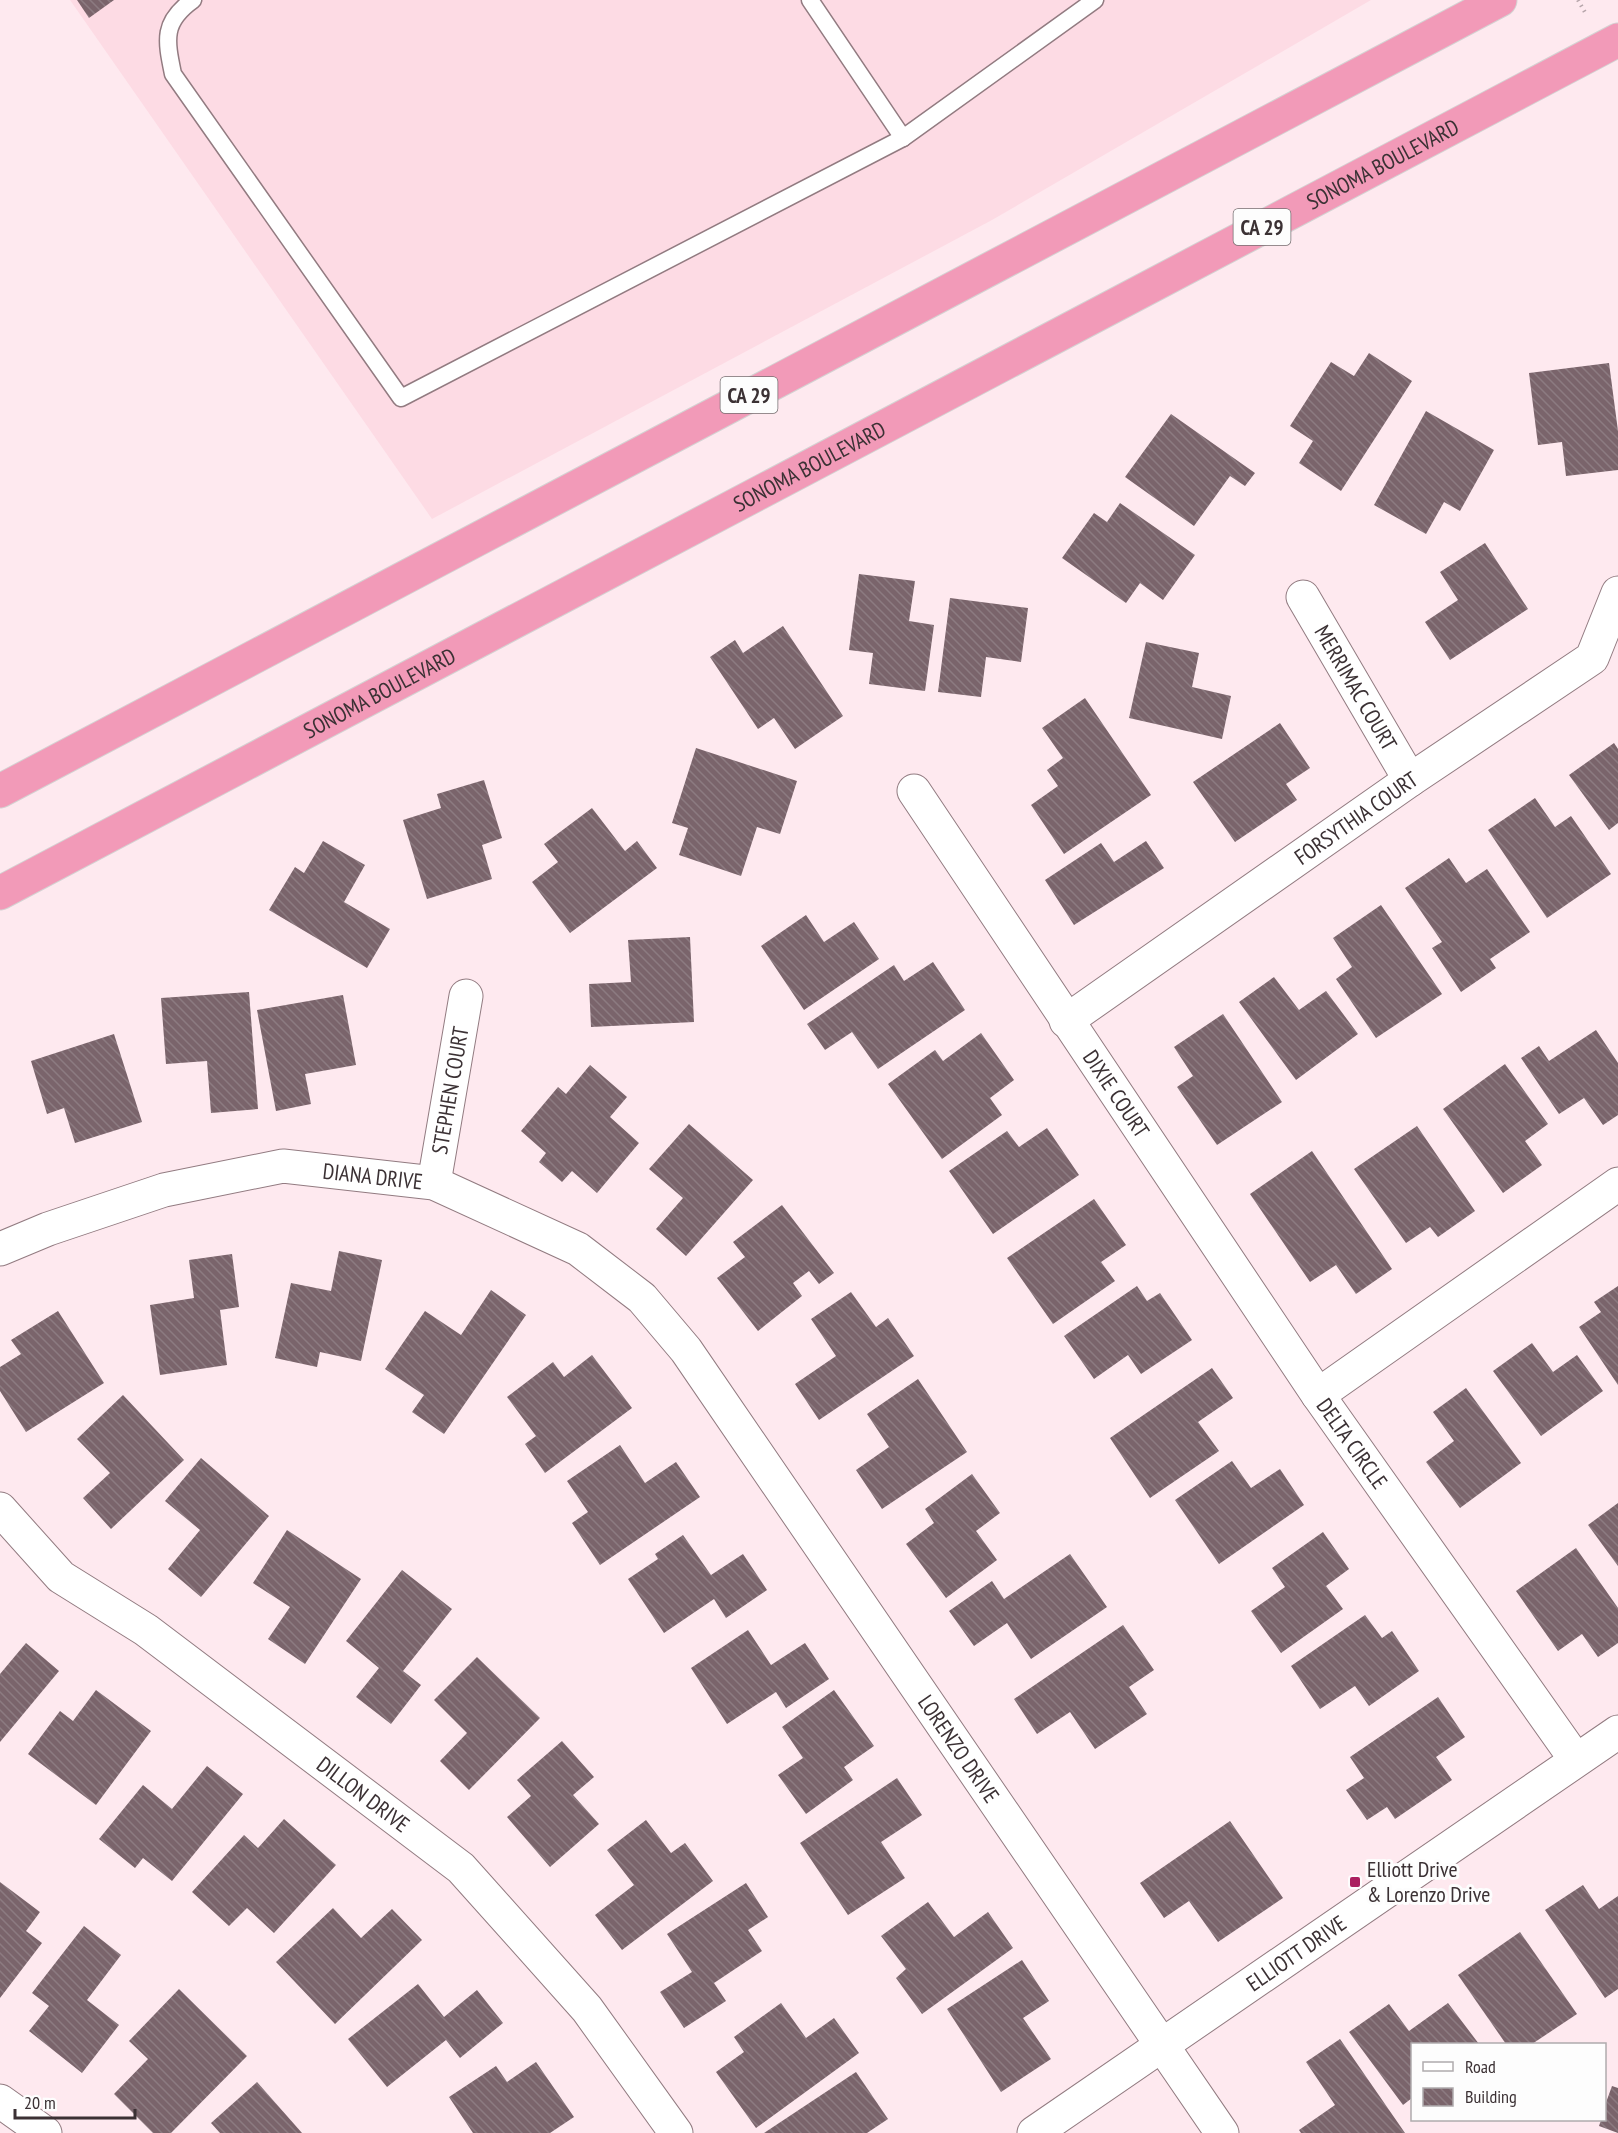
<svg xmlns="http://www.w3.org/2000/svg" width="1618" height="2133" viewBox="0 0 1618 2133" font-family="'PT Sans Narrow',sans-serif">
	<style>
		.built { fill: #fddbe4 }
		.building { fill: url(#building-back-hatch) }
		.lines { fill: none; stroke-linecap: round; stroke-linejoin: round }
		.service-casing { stroke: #927b81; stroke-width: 19 }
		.minor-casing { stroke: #927b81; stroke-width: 35 }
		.tertiary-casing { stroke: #927b81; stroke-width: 35 }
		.trunk-casing { stroke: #d4d2d2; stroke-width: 35 }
		.path { stroke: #b6a5aa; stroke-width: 4; stroke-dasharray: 1.5 4.5; stroke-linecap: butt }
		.service { stroke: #fff; stroke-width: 16 }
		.minor { stroke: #fff; stroke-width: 33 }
		.tertiary { stroke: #fff; stroke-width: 33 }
		.trunk { stroke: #f29ab8; stroke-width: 33 }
		.poi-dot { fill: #ab2060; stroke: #fdfdfd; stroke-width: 2 }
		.labels { text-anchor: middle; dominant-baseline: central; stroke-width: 6; stroke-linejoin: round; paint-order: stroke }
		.shield { fill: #fdfdfd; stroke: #756e70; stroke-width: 1.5 }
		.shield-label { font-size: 21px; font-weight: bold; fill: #3b3134 }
		.street-label { font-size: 22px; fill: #3b3134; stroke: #fdfdfd }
		.poi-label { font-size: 22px; fill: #3b3134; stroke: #fdfdfd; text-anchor: start }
	</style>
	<defs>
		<pattern id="building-back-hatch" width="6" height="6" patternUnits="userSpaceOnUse" patternTransform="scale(1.5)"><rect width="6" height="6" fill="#7a646b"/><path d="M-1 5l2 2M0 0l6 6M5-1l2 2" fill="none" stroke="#8c7b81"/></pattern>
	</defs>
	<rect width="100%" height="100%" fill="#fee9ef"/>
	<!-- built -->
	<polygon class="built" points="70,0 1371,0 992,220 432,519"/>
	<!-- building -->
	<g class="building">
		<polygon points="77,0 114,0 89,18"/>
		<polygon points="1369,353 1412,381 1341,491 1299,463 1313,441 1290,426 1331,362 1354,376"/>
		<polygon points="1609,363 1618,431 1618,470 1566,476 1562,442 1538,445 1529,373"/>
		<polygon points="1426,411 1494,450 1460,511 1444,502 1426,534 1374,505"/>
		<polygon points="1171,414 1255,473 1245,486 1230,476 1194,526 1125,477"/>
		<polygon points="1120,503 1195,555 1163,600 1140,583 1126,603 1062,558 1094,513 1107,522"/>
		<polygon points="1485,543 1528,609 1450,660 1425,622 1458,600 1440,572"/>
		<polygon points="859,574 915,581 909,621 934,625 925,691 869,684 873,653 849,650"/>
		<polygon points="950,598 1028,608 1021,662 986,657 981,697 938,692"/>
		<polygon points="783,626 843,716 795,749 774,718 758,729 710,657 735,640 743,653"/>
		<polygon points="1146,642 1199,653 1192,687 1231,696 1222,739 1129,718"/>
		<polygon points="1085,698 1151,795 1064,854 1031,805 1058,786 1047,770 1063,758 1042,728"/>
		<polygon points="1280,723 1310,768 1286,784 1297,800 1235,842 1193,782"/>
		<polygon points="1614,743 1618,749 1618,823 1609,830 1569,775"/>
		<polygon points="696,748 797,781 780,834 757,827 741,876 679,855 688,828 672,823"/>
		<polygon points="484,780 502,838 482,845 492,879 427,899 403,820 441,808 437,794"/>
		<polygon points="1535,798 1555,827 1571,816 1611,874 1547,918 1488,830"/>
		<polygon points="592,808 625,851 637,841 657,868 570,933 532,882 558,862 544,844"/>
		<polygon points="323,841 365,865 344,902 390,929 367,968 269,910 295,867 304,873"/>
		<polygon points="1146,841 1164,868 1074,925 1045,880 1101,843 1114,862"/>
		<polygon points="1449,858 1466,883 1487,869 1530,932 1490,959 1496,968 1461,992 1432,948 1442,942 1405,888"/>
		<polygon points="1381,905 1442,994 1376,1038 1336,979 1352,967 1333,938"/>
		<polygon points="806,915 824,942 854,922 879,959 804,1010 761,946"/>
		<polygon points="690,937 694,1022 591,1027 589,984 631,982 628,940"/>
		<polygon points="933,962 965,1010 878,1069 852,1032 825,1050 807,1024 894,965 904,981"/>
		<polygon points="1274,977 1299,1010 1326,991 1358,1034 1296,1080 1239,1002"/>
		<polygon points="249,992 258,1109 211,1113 207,1061 166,1064 161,998"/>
		<polygon points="343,995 356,1065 305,1074 311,1104 276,1111 257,1010"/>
		<polygon points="1223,1014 1282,1102 1217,1145 1177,1087 1193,1076 1174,1047"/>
		<polygon points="1596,1030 1618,1063 1618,1115 1603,1125 1584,1098 1559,1114 1521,1058 1539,1046 1549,1061"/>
		<polygon points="981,1033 1014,1080 990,1098 1002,1115 942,1159 888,1084 935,1050 943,1061"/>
		<polygon points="114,1034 142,1122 75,1143 64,1108 47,1114 31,1061"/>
		<polygon points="1505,1064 1548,1124 1525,1141 1542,1165 1503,1193 1443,1109"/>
		<polygon points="590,1065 627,1097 610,1117 639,1143 597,1193 572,1171 562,1182 539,1162 546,1153 521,1131 558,1087 566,1094"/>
		<polygon points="689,1124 753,1180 686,1256 656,1229 683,1198 649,1169"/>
		<polygon points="1417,1126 1475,1211 1438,1237 1430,1227 1406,1243 1354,1169"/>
		<polygon points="1047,1128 1079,1175 993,1234 949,1171 1007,1131 1019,1147"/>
		<polygon points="1312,1151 1392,1269 1356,1294 1336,1265 1310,1282 1250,1194"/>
		<polygon points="1094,1199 1126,1245 1101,1262 1115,1281 1053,1324 1007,1258"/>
		<polygon points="782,1205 834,1273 819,1284 809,1271 793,1283 802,1296 758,1331 717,1278 745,1257 733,1242"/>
		<polygon points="339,1251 382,1260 361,1361 320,1352 317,1367 275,1358 291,1283 331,1291"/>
		<polygon points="232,1254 239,1307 220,1310 227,1365 160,1375 150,1305 194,1298 189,1260"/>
		<polygon points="1137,1286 1147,1301 1160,1293 1192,1340 1141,1374 1128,1355 1094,1379 1064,1336"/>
		<polygon points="1618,1286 1618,1385 1579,1327 1601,1312 1594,1302"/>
		<polygon points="491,1290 526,1315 444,1434 412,1412 424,1395 385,1369 425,1311 461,1335"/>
		<polygon points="851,1292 876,1327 888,1318 914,1356 819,1420 795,1384 836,1356 811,1319"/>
		<polygon points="58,1311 104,1383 26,1432 0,1391 0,1367 21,1354 11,1340"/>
		<polygon points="1532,1343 1553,1372 1577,1355 1603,1391 1541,1436 1493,1371"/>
		<polygon points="592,1355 632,1408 545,1473 525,1444 536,1436 507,1397 553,1362 564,1377"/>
		<polygon points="1212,1368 1233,1398 1198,1422 1219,1451 1150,1498 1110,1438"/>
		<polygon points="918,1379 967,1452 882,1509 856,1470 889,1447 867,1414"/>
		<polygon points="1466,1388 1521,1463 1460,1508 1426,1462 1454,1441 1433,1412"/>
		<polygon points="123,1395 184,1460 111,1529 83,1498 110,1473 77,1439"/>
		<polygon points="620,1445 645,1483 676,1462 700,1497 600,1565 572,1523 588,1512 567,1481"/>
		<polygon points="201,1458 269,1516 201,1597 168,1569 200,1530 165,1501"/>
		<polygon points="1232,1461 1251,1488 1280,1469 1304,1505 1219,1564 1175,1500"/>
		<polygon points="972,1474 1000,1513 976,1531 997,1560 946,1598 906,1544 934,1523 925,1509"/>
		<polygon points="1618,1503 1618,1566 1588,1525"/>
		<polygon points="287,1530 361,1579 305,1664 268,1639 290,1607 253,1583"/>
		<polygon points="1323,1532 1349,1569 1326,1586 1343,1609 1281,1653 1251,1611 1285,1587 1272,1568"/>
		<polygon points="683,1535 711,1575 743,1554 767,1590 726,1618 714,1599 664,1633 628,1579 658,1559 655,1554"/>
		<polygon points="1576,1548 1618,1608 1618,1643 1598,1657 1582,1634 1558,1651 1516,1591"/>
		<polygon points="1070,1554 1107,1607 1031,1659 1007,1623 974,1646 949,1611 992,1581 1004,1599"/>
		<polygon points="402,1570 452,1609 403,1671 421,1685 391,1724 356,1697 379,1668 346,1641"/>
		<polygon points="1365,1615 1382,1638 1392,1631 1419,1671 1369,1706 1355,1686 1320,1709 1291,1666"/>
		<polygon points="1123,1625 1154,1670 1129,1687 1147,1714 1095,1749 1070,1712 1037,1734 1014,1699"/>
		<polygon points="748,1630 771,1665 805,1643 829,1679 786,1708 776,1692 727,1724 691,1668"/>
		<polygon points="26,1643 59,1671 0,1742 0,1674"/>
		<polygon points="477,1657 540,1718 469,1790 440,1761 467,1733 434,1700"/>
		<polygon points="96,1690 151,1731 96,1805 28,1754 60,1711 73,1721"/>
		<polygon points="834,1690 874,1746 844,1767 853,1780 806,1814 778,1775 803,1758 782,1727"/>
		<polygon points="1438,1697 1465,1737 1436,1757 1452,1780 1395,1819 1387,1807 1367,1820 1346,1790 1364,1778 1350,1757"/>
		<polygon points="562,1741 594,1777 573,1795 599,1824 550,1867 507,1817 531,1796 517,1780"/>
		<polygon points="207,1766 243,1794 172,1881 143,1858 135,1868 99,1839 143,1785 172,1809"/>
		<polygon points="897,1778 922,1815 881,1842 905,1878 848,1915 800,1843"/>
		<polygon points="284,1819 336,1865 274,1933 247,1908 229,1926 192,1892 244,1835 258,1848"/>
		<polygon points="646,1820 671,1853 685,1843 713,1881 622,1950 595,1915 634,1885 607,1850"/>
		<polygon points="1230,1821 1283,1898 1218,1942 1189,1901 1164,1918 1140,1883"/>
		<polygon points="0,1882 40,1912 26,1931 42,1943 0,1998"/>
		<polygon points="746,1883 768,1917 748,1930 762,1951 714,1983 726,2001 684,2028 660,1992 692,1972 667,1934"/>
		<polygon points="1583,1885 1599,1909 1618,1896 1618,1989 1605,1998 1545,1910"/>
		<polygon points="928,1902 954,1937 988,1912 1013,1948 922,2014 896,1978 906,1969 881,1936"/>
		<polygon points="333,1908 361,1938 392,1909 422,1940 335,2024 276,1962"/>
		<polygon points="84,1926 121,1955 87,2000 119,2025 82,2073 29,2031 49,2006 32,1993"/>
		<polygon points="1520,1932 1577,2014 1532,2044 1506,2044 1458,1975"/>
		<polygon points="1022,1960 1049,2001 1023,2018 1051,2059 1001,2092 947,2009"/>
		<polygon points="418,1984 444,2017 477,1990 503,2023 460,2058 446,2040 387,2087 348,2039"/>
		<polygon points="179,1989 247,2056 171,2133 153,2133 114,2094 148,2059 129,2041"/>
		<polygon points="781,2003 806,2038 834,2018 859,2053 756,2128 716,2072 744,2052 734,2037"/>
		<polygon points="1448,2003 1479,2044 1412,2044 1412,2098 1403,2105 1349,2032 1389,2004 1409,2031"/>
		<polygon points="1340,2039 1405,2133 1301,2133 1299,2130 1335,2105 1306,2062"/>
		<polygon points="536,2062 574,2117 550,2133 473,2133 449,2097 496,2066 507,2082"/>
		<polygon points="856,2072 888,2119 867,2133 764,2133"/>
		<polygon points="257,2082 302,2133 220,2133 211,2123"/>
		<polygon points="1612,2086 1618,2088 1618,2133 1599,2126 1601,2120 1604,2120 1604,2108"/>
	</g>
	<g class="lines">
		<!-- service casing -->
		<g class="service-casing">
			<g id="service">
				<path d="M193,0C162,22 166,40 173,74L401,398L903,138L1095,0"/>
				<polyline points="810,0 903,138"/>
			</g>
		</g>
		<!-- minor casing -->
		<g class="minor-casing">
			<g id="minor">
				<path id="s1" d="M1303,597L1410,780"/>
				<path id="s2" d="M914,791L1318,1395L1576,1760"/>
				<path id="s3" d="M1066,1021L1410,780L1592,658L1618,593"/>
				<path id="s4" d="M434,1183L466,996"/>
				<path id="s5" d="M0,1249L48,1229L164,1190L283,1166L434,1183L578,1249L642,1298L686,1350L1222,2133"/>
				<polyline points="1318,1395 1618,1184"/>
				<path id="s6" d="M0,1509L61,1577L146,1630L461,1868L587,2009L676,2133"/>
				<polyline points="0,2101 45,2133"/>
			</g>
		</g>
		<!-- tertiary casing -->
		<g class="tertiary-casing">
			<g id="tertiary">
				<path id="s7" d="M1034,2133L1618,1732"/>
			</g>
		</g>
		<!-- trunk casing -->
		<g class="trunk-casing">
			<g id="trunk">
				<polyline points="0,791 1500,0"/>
				<path id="s8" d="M0,893L1618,40"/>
			</g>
		</g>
		<!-- path -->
		<polyline class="path" points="1578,0 1586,14"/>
		<!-- service -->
		<use href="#service" class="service"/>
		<!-- minor -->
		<use href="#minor" class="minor"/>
		<!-- tertiary -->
		<use href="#tertiary" class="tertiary"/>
		<!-- trunk -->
		<use href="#trunk" class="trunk"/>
	</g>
	<!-- markers -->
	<rect class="poi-dot" x="1349" y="1876" width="12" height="12" rx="3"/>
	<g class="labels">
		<!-- shield labels -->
		<g class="shield">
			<rect x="1233.5" y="209" width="57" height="36" rx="4.5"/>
			<rect x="720.5" y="377" width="57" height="36" rx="4.5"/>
		</g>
		<g class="shield-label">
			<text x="1262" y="227">CA 29</text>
			<text x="749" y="395">CA 29</text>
		</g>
		<!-- street labels -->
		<g class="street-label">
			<text stroke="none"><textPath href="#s8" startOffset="1563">SONOMA BOULEVARD</textPath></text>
			<text stroke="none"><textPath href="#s8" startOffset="915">SONOMA BOULEVARD</textPath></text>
			<text stroke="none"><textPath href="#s1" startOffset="105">MERRIMAC COURT</textPath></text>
			<text stroke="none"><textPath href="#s8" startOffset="429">SONOMA BOULEVARD</textPath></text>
			<text stroke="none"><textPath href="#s3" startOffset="354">FORSYTHIA COURT</textPath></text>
			<text stroke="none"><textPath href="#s4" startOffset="94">STEPHEN COURT</textPath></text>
			<text stroke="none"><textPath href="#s2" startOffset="364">DIXIE COURT</textPath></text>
			<text stroke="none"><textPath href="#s5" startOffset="386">DIANA DRIVE</textPath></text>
			<text stroke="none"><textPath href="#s2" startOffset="786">DELTA CIRCLE</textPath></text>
			<text stroke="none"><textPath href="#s5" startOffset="1238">LORENZO DRIVE</textPath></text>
			<text stroke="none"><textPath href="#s6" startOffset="464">DILLON DRIVE</textPath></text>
			<text stroke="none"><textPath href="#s7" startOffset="318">ELLIOTT DRIVE</textPath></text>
		</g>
		<!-- poi labels -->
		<g class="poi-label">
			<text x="1367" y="1869">Elliott Drive<tspan x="1367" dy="25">&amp; Lorenzo Drive</tspan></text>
		</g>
	</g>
	<!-- legend -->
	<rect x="1411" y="2043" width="195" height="78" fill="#fdfdfd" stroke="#afabad" stroke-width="1.5"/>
	<rect x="1423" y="2062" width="30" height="9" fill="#ffffff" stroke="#afabad" stroke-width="1.5"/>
	<text x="1465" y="2073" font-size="18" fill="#3b3134">Road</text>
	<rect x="1423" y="2088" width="30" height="18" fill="url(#building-back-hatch)" stroke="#afabad" stroke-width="1.5"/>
	<text x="1465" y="2103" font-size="18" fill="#3b3134">Building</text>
	<!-- scale -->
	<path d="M15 2109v9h120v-9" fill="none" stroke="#3b3134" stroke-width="3"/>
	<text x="24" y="2109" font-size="18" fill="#3b3134" stroke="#fdfdfd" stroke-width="4.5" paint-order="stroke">20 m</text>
</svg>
